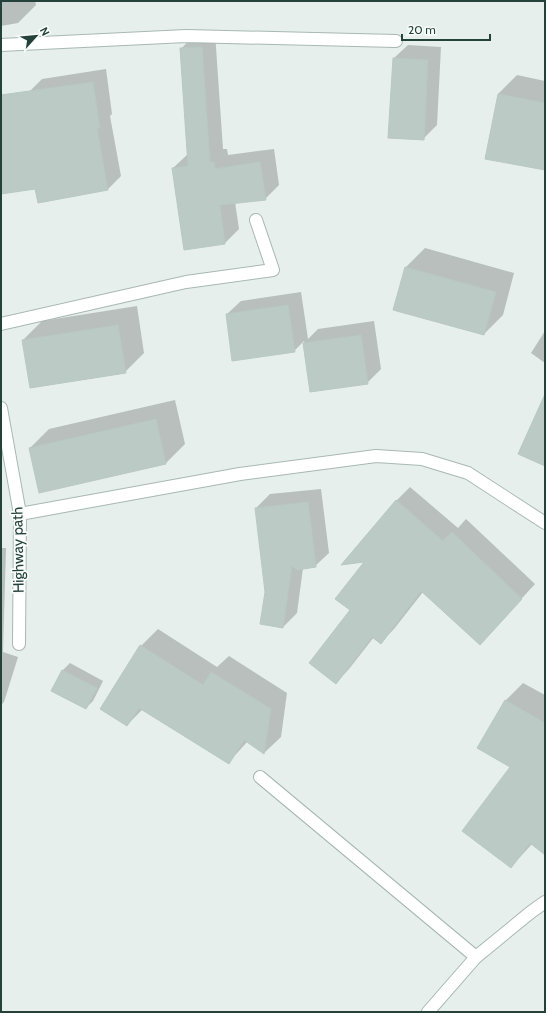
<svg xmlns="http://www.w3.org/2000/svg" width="546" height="1013" viewBox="0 0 546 1013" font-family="Cabin,sans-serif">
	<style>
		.shadow { fill: #0003 }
		.building { fill: #bbcac4; stroke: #b8c9c2 }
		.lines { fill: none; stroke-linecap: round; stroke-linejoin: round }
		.street-casing { stroke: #a8b8b2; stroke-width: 14 }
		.street { stroke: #fff; stroke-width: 12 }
		.labels { text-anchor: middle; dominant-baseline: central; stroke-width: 3.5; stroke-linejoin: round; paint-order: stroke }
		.street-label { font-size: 15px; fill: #24423a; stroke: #f7fbf9 }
	</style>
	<rect width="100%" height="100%" fill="#e6efeb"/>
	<!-- shadow -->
	<g class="shadow">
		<polygon points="1,1 35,1 36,5 18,23 1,26"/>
		<polygon points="215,33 223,149 227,149 228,155 274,149 279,185 265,199 235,202 239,229 225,243 184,249 173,168 188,154 181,49 194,35"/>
		<polygon points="408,45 441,47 437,125 423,139 394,58"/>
		<polygon points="106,69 112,114 110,116 121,176 108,189 36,188 1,193 1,144 29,92 42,79"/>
		<polygon points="517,75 545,81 545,169 498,94"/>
		<polygon points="425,248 514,273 503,315 484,334 406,267"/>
		<polygon points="301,292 308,339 318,329 374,321 381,369 367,383 311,391 304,341 294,351 227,314 241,301"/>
		<polygon points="137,306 144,353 125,372 23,340 42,321"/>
		<polygon points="545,331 545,363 531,353"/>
		<polygon points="175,400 185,444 166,463 40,491 30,448 49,429"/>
		<polygon points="410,487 458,528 466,519 535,584 480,644 423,592 394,629 380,643 374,637 349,669 336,683 351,610 366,561 343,563 397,500"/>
		<polygon points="321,489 329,553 315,566 303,568 297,613 283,627 266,592 256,508 270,494"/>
		<polygon points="1,548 6,548 3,652 18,657 4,702 1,705"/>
		<polygon points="158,629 217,667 229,656 287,693 281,737 264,753 248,741 228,763 143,709 127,725 141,646"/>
		<polygon points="70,663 103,681 93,701 86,708 63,670"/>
		<polygon points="523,683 545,695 545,851 532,844 511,867 511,767 479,748 506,700"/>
	</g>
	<!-- building -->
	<g class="building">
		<polygon points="202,47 210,162 214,162 215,169 260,162 266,200 220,205 225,244 184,250 172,168 188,166 180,48"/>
		<polygon points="393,58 428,60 424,140 388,138"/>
		<polygon points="93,82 100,128 97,128 108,190 38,203 35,189 1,194 1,95"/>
		<polygon points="498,94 545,103 545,170 485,159"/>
		<polygon points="405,267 496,292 484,335 393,310"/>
		<polygon points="288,305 295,352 232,361 226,314"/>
		<polygon points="118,325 126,373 30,388 22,340"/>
		<polygon points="361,335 368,384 310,392 303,343"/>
		<polygon points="545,394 545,466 518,454"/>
		<polygon points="156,419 166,464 39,493 29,448"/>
		<polygon points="396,500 443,541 452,532 522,599 480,645 421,591 381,644 372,637 336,684 309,663 350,610 335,599 364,562 341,565"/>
		<polygon points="308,502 316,567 297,570 292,566 283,628 260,624 265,592 255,508"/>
		<polygon points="140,645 203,685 211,672 271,709 264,754 244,740 229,764 139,708 127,726 100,709"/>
		<polygon points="62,670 97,688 86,709 51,691"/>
		<polygon points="505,700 545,723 545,855 530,843 511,868 462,831 510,767 477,748"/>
	</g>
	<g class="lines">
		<!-- street casing -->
		<g class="street-casing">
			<g id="street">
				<polyline points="1,45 186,36 396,41"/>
				<polyline points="1,324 186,282 273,270 256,220"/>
				<polyline points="1,408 20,514 19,644"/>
				<polyline points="20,514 240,474 376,456 422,459 468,473 545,523"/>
				<polyline points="260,777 476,957"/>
				<polyline points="428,1012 476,957 531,912 545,902"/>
			</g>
		</g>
		<!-- street -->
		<use href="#street" class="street"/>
	</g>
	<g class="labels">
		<!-- street labels -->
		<g class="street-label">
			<text transform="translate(18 550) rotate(-91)">Highway path</text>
		</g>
	</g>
	<!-- border -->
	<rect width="546" height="1013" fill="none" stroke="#24423a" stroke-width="4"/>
	<!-- north arrow -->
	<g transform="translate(36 36) rotate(63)" stroke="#f7fbf9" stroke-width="3" paint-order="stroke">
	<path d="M0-3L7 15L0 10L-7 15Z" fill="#24423a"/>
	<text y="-6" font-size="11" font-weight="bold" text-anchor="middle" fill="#24423a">N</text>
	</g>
	<!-- scale -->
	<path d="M402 34v6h88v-6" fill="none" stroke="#24423a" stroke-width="2"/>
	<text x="408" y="34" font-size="12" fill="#24423a" stroke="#f7fbf9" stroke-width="3" paint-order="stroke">20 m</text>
</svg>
